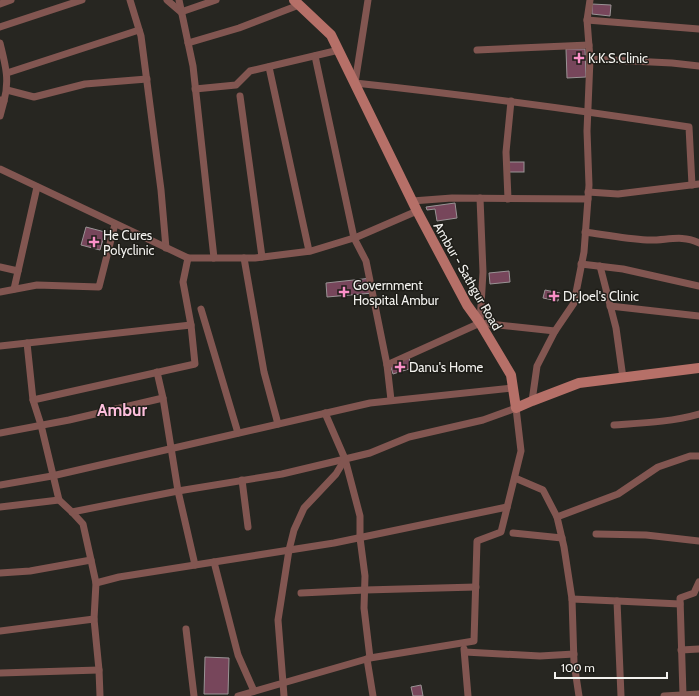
<svg xmlns="http://www.w3.org/2000/svg" width="699" height="696" viewBox="0 0 699 696" font-family="Cabin,sans-serif">
	<style>
		.building { fill: #77465b; stroke: #9a9395 }
		.lines { fill: none; stroke-linecap: round; stroke-linejoin: round }
		.street { stroke: #825651; stroke-width: 7 }
		.secondary { stroke: #b67068; stroke-width: 10 }
		.poi-dot { fill: #fa8fc7; stroke: #1e1d18; stroke-width: 1.5 }
		.labels { text-anchor: middle; dominant-baseline: central; stroke-width: 3; stroke-linejoin: round; paint-order: stroke }
		.poi-label { font-size: 13px; fill: #f3f2ef; stroke: #1e1d18; text-anchor: start }
		.street-label { font-size: 13px; fill: #f3f2ef; stroke: #1e1d18 }
		.district-label { font-size: 17px; font-weight: bold; fill: #fdbfdd; stroke: #1e1d18 }
	</style>
	<rect width="100%" height="100%" fill="#272621"/>
	<!-- building -->
	<g class="building">
		<polygon points="592,4 611,5 610,16 592,14"/>
		<polygon points="566,49 585,49 586,77 567,78"/>
		<rect x="505" y="162" width="19" height="10"/>
		<polygon points="455,203 457,218 437,221 435,209 427,210 426,207"/>
		<polygon points="86,227 105,232 100,250 81,245"/>
		<polygon points="509,271 510,282 490,284 489,273"/>
		<polygon points="372,278 373,293 327,297 326,283"/>
		<polygon points="545,290 560,293 558,301 543,298"/>
		<polygon points="408,355 412,368 393,374 389,361"/>
		<polygon points="205,657 229,658 228,694 204,694"/>
		<polygon points="421,685 423,696 413,696 411,687"/>
	</g>
	<g class="lines">
		<!-- street -->
		<g class="street">
			<polyline points="130,0 141,36 161,190 166,248"/>
			<polyline points="167,0 181,12 216,0"/>
			<polyline points="179,0 193,66 214,258"/>
			<path d="M368,0L355,83C467,95 578,110 689,127L692,185"/>
			<polyline points="0,4 11,0"/>
			<polyline points="587,20 699,29"/>
			<polyline points="0,27 82,0"/>
			<path d="M0,43C5,64 10,79 4,101L0,100"/>
			<polyline points="188,43 239,28 299,5"/>
			<polyline points="477,50 589,45"/>
			<polyline points="315,56 354,238 366,261 387,365 391,400"/>
			<polyline points="590,59 672,63 699,66"/>
			<polyline points="269,67 309,251"/>
			<polyline points="7,73 139,30"/>
			<polyline points="195,89 236,85 250,71 339,50"/>
			<polyline points="7,90 34,97 85,84 147,79"/>
			<polyline points="240,96 262,257"/>
			<polyline points="0,116 4,101"/>
			<polyline points="0,169 188,258 255,258 311,251 357,237 417,211"/>
			<polyline points="588,192 618,194 699,184"/>
			<polyline points="508,199 506,152 511,101"/>
			<polyline points="412,201 452,198 588,199"/>
			<path d="M585,232C606,235 626,239 647,240C665,241 682,234 699,243"/>
			<polyline points="244,258 264,372 278,424"/>
			<polyline points="581,264 623,269 699,286"/>
			<polyline points="600,266 616,328 623,378"/>
			<polyline points="0,267 18,271"/>
			<polyline points="14,289 37,187"/>
			<polyline points="0,292 37,285 99,287 115,224"/>
			<polyline points="610,306 699,316"/>
			<polyline points="201,309 238,433"/>
			<polyline points="480,323 483,272 480,198"/>
			<polyline points="27,343 33,400 41,425 59,500"/>
			<polyline points="0,346 191,325"/>
			<polyline points="387,365 480,323 555,331"/>
			<polyline points="157,372 163,398 178,491 195,565"/>
			<polyline points="33,400 195,364 191,325 183,282 188,258"/>
			<polyline points="532,401 537,366 555,331 574,303 584,252 589,185 587,131 590,59 587,20 590,0"/>
			<polyline points="325,413 345,459 360,516 360,538 365,576 364,608 370,658"/>
			<path d="M614,425C642,423 671,422 699,414"/>
			<polyline points="0,433 69,420 163,398"/>
			<polyline points="515,478 543,490 557,517 564,547 572,599 574,663 579,696"/>
			<polyline points="242,480 248,527"/>
			<polyline points="0,485 52,476 370,403 513,388"/>
			<polyline points="0,507 59,500 72,512 83,524 91,560 96,583 94,619 99,670 100,696"/>
			<polyline points="72,512 178,491 282,474 345,459"/>
			<polyline points="557,517 618,494 658,467 690,456 699,456"/>
			<polyline points="513,533 562,538"/>
			<polyline points="596,534 646,535 699,541"/>
			<polyline points="214,562 238,655 254,691"/>
			<polyline points="0,573 30,571 91,560"/>
			<polyline points="96,583 119,577 334,543 507,507"/>
			<polyline points="301,593 365,590 476,587"/>
			<polyline points="572,599 617,601 621,696"/>
			<polyline points="617,601 680,604"/>
			<polyline points="186,629 194,696"/>
			<polyline points="0,631 94,619"/>
			<polyline points="464,649 468,696"/>
			<polyline points="681,650 699,649"/>
			<polyline points="465,652 540,656 574,654"/>
			<polyline points="367,659 373,696"/>
			<polyline points="0,673 99,670"/>
			<polyline points="683,695 680,598 694,593 699,582"/>
			<polyline points="238,696 283,683 278,620 289,550 294,530 304,508 336,474 345,459 370,453 409,437 483,420 516,408 521,451 501,532 477,541 474,641 370,658 283,683 284,696"/>
			<polyline points="664,696 699,694"/>
		</g>
		<!-- secondary -->
		<polyline class="secondary" points="294,0 331,35 417,211 467,305 480,323 511,375 516,408 532,401 579,383 699,368"/>
	</g>
	<!-- markers -->
	<g class="poi-dot">
		<path d="M577 52h4v4h4v4h-4v4h-4v-4h-4v-4h4z"/>
		<path d="M92 236h4v4h4v4h-4v4h-4v-4h-4v-4h4z"/>
		<path d="M342 286h4v4h4v4h-4v4h-4v-4h-4v-4h4z"/>
		<path d="M552 290h4v4h4v4h-4v4h-4v-4h-4v-4h4z"/>
		<path d="M398 361h4v4h4v4h-4v4h-4v-4h-4v-4h4z"/>
	</g>
	<g class="labels">
		<!-- poi labels -->
		<g class="poi-label">
			<text x="588" y="58">K.K.S.Clinic</text>
			<text x="103" y="235">He Cures<tspan x="103" dy="15">Polyclinic</tspan></text>
			<text x="353" y="285">Government<tspan x="353" dy="15">Hospital Ambur</tspan></text>
			<text x="563" y="296">Dr.Joel's Clinic</text>
			<text x="409" y="367">Danu's Home</text>
		</g>
		<!-- street labels -->
		<g class="street-label">
			<text transform="translate(468 276) rotate(60)">Ambur - Sathgur Road</text>
		</g>
		<!-- district labels -->
		<g class="district-label">
			<text x="122" y="410">Ambur</text>
		</g>
	</g>
	<!-- scale -->
	<path d="M555 672v6h112v-6" fill="none" stroke="#f3f2ef" stroke-width="2"/>
	<text x="561" y="672" font-size="12" fill="#f3f2ef" stroke="#1e1d18" stroke-width="3" paint-order="stroke">100 m</text>
</svg>
